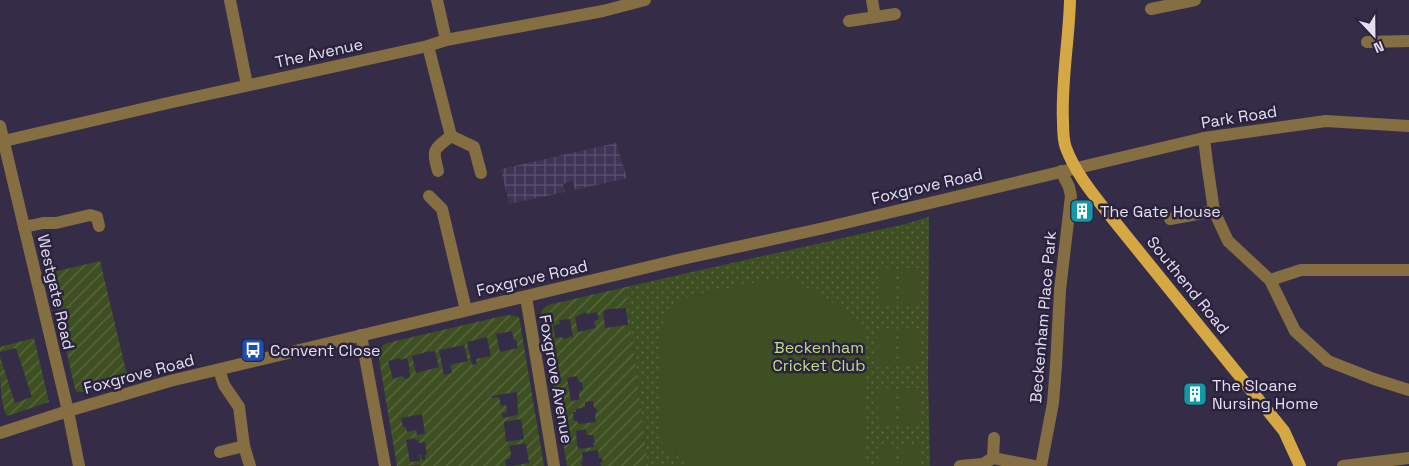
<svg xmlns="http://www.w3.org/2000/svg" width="1409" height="466" viewBox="0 0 1409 466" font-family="'Space Grotesk',sans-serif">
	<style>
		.industrial { fill: url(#industrial-grid) }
		.grass { fill: url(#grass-dots) }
		.garden { fill: url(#garden-furrows); fill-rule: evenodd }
		.pitch { fill: #3e5022 }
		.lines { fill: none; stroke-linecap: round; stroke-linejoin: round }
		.minor { stroke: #846e42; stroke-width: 12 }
		.major { stroke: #d6a844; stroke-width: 12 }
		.labels { text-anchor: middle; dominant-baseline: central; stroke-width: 5; stroke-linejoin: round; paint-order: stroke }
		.street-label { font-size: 16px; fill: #e3dff0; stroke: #2b233d }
		.poi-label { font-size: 16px; fill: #e3dff0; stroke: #2b233d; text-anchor: start }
		.park-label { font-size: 16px; fill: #bbdf87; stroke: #2b233d }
	</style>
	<defs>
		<pattern id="industrial-grid" width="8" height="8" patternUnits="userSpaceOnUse" patternTransform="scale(1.25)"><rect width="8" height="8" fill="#3f3455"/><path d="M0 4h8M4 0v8" fill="none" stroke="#5b516e"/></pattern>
		<pattern id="grass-dots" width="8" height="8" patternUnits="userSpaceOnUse" patternTransform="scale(1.25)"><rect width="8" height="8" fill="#3e5022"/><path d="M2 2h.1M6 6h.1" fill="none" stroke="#5a6942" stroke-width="1.8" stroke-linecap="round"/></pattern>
		<pattern id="garden-furrows" width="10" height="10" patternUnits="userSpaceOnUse" patternTransform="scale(1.25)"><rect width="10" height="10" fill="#3e5022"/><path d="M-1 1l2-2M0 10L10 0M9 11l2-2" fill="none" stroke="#5a6942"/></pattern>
	</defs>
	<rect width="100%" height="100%" fill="#352d48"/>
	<!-- industrial -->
	<polygon class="industrial" points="616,143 627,178 575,190 573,181 563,184 565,192 509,204 501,169"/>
	<!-- grass -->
	<polygon class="grass" points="929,217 928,376 930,466 648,466 626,287 905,224"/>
	<!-- garden -->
	<g class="garden">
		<polygon points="100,261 128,379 82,392 77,392 75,389 49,273"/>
		<path d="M626,287L648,466H601L600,463L603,462L602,458H599L598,450L582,452L583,461L581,462L582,466H567L541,312L544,308L548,305ZM626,308L628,325L605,328L603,311L609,309ZM586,312L587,314L597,312L599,319L594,321L596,328L578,332L575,317ZM570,319L573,338H572L571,336L564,339L562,337L555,338L553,325L560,324L559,320ZM577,376L579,382H582L583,390L580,391V393L579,394V400L571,401L567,378ZM593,401L594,408H596L597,412L595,413L596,422L578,424L577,421H574L573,412H576V409L585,407V402ZM586,429L587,435H593L595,443H593L594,447L579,449L577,445L576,431Z"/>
		<path d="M507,315L515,316L519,317L544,466H512L529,463L526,443L509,446L511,454L510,458L505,460L506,466H420V465L397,466L378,353L383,345L387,343ZM512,331L514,340H516L518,348L500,352L496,334ZM487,337L491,356L476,359L477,364L472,365L467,342ZM464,345L468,361L450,365L452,373L444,375L439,350ZM430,351V352L435,351L439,367L416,373L412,356ZM400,358V360L407,358L410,369H409L410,376L409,378L405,379L402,376L393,379L388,361ZM517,392L518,415L503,418L502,413L507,412L506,405L501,406L499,397L492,398L491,396ZM422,414L425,434L417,435L416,430L407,432L406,427H403L401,418ZM521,419L524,439L506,442L504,422ZM415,438L416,440H418L419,443L425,442L427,455H425V460H422L421,455H420V461L410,462L406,440Z"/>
		<path d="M34,338L49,402L7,416C0,403 0,374 0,357L15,403L32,397L16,348L0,352V347Z"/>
	</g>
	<!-- pitch -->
	<g class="pitch">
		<polygon points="878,268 896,268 896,306 879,306"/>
		<rect x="902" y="268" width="18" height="38"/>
		<path d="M785,277L794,280L852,314L861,324L866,335V453L864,466H698C685,460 666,453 660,439V337C661,318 675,303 692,295Z"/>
		<polygon points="877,328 895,328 895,366 877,367"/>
		<rect x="901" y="328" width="18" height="38"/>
		<polygon points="877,388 895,388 895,426 878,426"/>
		<rect x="901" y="388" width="18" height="38"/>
		<polygon points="920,445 920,466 902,466 902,446"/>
		<rect x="878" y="446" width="18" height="20"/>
	</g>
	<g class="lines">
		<!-- minor -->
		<g class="minor">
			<polyline points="230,0 247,85"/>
			<polyline points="437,0 446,40"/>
			<polyline points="872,0 875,17"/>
			<polyline points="1151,9 1195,0"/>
			<polyline points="849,21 895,14"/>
			<polyline points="1367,42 1409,41"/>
			<polyline points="428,46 451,136"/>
			<polyline points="0,126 68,411 79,466"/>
			<polyline points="451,136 474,147 481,173"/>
			<polyline points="1204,138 1207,163 1214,211 1228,241 1270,280 1295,331 1328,361 1374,379 1409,390"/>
			<polyline points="0,142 168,103 428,46 446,40 603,11 645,0"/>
			<path d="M438,171C432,149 433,150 451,136"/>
			<polyline points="429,196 442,209 466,310"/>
			<polyline points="1170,219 1214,211"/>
			<polyline points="24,227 43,223 56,223 90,215 97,217 99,226"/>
			<polyline points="1270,280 1301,270 1409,270"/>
			<polyline points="526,297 554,466"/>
			<polyline points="361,335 385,466"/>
			<polyline points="219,370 224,385 239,407 244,446 250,466"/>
			<polyline points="0,433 68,411 170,381 682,259 824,228 1204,138 1326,121 1409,126"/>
			<polyline points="220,452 244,446"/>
			<polyline points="993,458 994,438"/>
			<polyline points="960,466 983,464 993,458 1034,466"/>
			<polyline points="1041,466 1053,403 1056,366 1060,290 1071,196 1069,187 1061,171"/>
			<polyline points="1343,466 1409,458"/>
		</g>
		<!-- major -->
		<path class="major" d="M1070,0C1069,41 1061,81 1063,122C1063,131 1063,140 1066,148C1075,172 1092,193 1107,212L1284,431L1300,466"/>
	</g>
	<!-- icons -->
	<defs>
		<g id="building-square" transform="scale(1.25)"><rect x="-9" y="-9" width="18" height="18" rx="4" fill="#0f9aa8" stroke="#2b233d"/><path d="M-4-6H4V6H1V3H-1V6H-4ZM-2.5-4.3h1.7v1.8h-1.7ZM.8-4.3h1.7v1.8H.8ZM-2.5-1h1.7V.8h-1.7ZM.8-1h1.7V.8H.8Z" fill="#fff"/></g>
		<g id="bus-square" transform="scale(1.25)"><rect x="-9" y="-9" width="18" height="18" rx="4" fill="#1a4fb4" stroke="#2b233d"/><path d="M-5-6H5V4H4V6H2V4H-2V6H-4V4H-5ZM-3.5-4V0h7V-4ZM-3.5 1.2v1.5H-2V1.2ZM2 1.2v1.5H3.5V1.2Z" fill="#fff"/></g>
	</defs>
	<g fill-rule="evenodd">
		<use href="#building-square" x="1082" y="211"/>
		<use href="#bus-square" x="253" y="350"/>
		<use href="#building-square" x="1195" y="394"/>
	</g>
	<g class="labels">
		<!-- street labels -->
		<g class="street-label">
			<text transform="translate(319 53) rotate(-12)">The Avenue</text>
			<text transform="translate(1239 117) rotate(-9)">Park Road</text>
			<text transform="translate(927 186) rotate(-13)">Foxgrove Road</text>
			<text transform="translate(532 278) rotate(-13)">Foxgrove Road</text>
			<text transform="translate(1188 285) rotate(51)">Southend Road</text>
			<text transform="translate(56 292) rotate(77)">Westgate Road</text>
			<text transform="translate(1043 317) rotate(-85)">Beckenham Place Park</text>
			<text transform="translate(139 374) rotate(-15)">Foxgrove Road</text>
			<text transform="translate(556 379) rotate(80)">Foxgrove Avenue</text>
		</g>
		<!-- poi labels -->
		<g class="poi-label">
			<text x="1100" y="211">The Gate House</text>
			<text x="270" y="350">Convent Close</text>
			<text x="1212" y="385">The Sloane<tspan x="1212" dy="18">Nursing Home</tspan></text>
		</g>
		<!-- park labels -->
		<g class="park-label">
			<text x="819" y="347">Beckenham<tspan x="819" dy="18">Cricket Club</tspan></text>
		</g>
	</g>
	<!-- north arrow -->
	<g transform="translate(1374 35) rotate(158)" stroke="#2b233d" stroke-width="4" paint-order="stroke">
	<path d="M0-4L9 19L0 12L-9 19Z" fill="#e3dff0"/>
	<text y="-8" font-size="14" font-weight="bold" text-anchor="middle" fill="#e3dff0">N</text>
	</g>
</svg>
